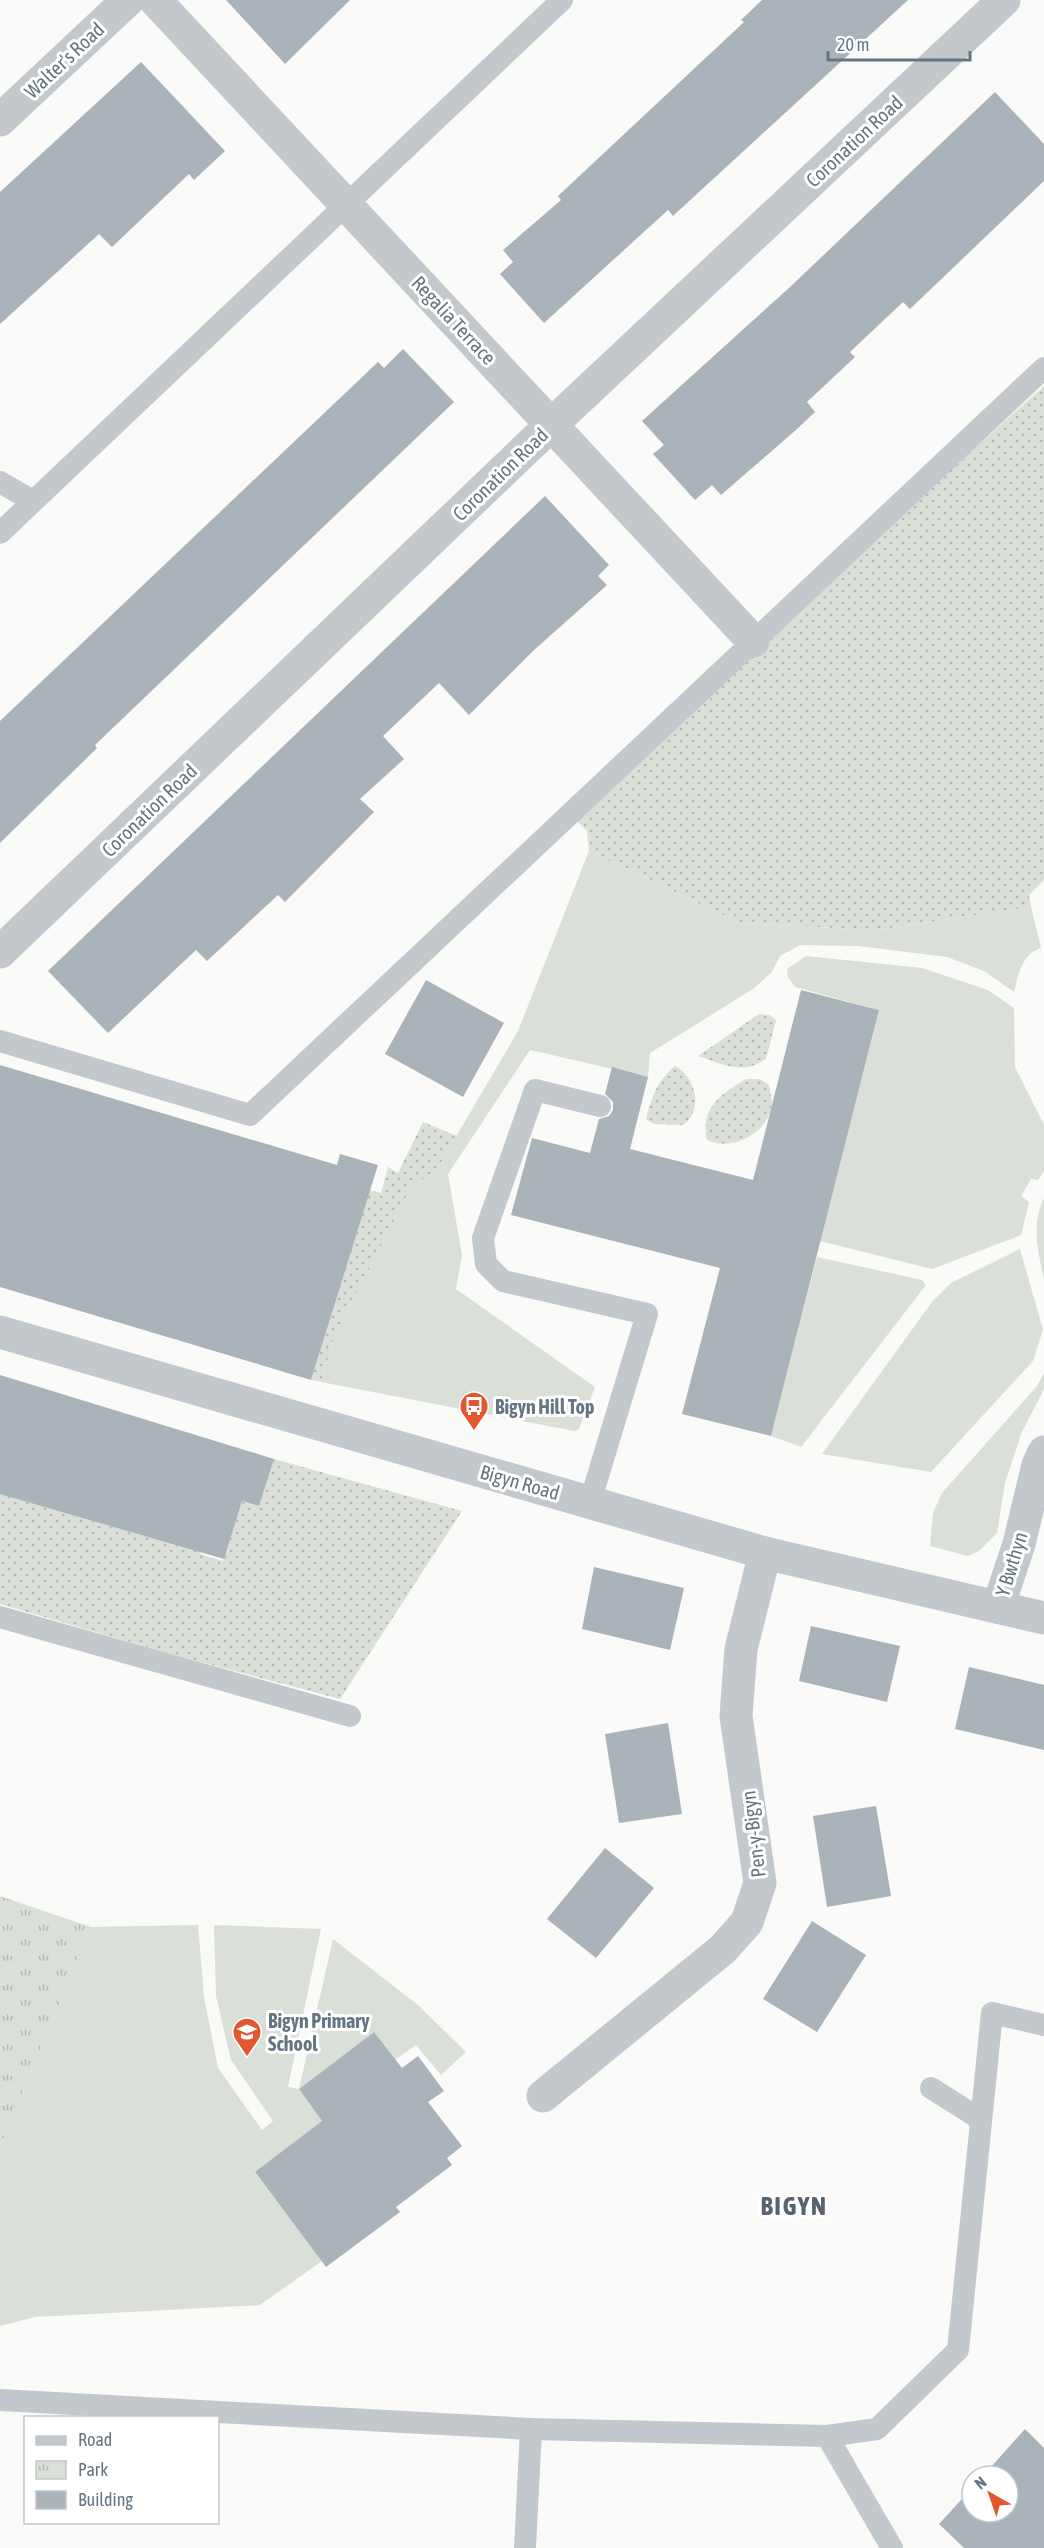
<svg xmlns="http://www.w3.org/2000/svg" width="1044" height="2548" viewBox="0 0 1044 2548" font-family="'Asap Condensed',sans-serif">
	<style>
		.grass { fill: #dadfd7 }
		.park { fill: url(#park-tufts) }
		.garden { fill: url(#garden-dots) }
		.building { fill: #aab3b9 }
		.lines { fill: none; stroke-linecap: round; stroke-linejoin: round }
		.lane { stroke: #c3c8cc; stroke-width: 22 }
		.street { stroke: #c3c8cc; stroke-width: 33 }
		.labels { text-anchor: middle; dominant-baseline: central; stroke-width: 6; stroke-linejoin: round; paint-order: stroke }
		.street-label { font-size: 20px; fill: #657683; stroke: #fff }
		.poi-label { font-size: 20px; font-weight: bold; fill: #657683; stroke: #fff; text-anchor: start }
		.district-label { font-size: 26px; font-weight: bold; letter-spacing: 1.5px; fill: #57646e; stroke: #fff }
	</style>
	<defs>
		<pattern id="park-tufts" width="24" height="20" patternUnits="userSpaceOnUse" patternTransform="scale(1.5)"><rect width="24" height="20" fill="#dadfd7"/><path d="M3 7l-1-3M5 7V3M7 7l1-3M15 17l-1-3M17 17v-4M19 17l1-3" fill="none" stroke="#b4b9b4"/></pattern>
		<pattern id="garden-dots" width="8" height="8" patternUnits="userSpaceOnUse" patternTransform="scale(1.5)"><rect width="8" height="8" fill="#dadfd7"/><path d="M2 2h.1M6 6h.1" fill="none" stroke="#b4b9b4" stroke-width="1.8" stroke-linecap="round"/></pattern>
	</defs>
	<rect width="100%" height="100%" fill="#fafaf8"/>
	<!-- grass -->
	<g class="grass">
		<path d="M589,851L740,923L876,930L1031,907L1041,948C1022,953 1018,976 1014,992L984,971L947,957L858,946L800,945L780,956L772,972L753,989L650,1053L648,1077L530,1050L448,1174L462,1255L456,1289L595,1387L579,1429L574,1431L321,1382L334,1337L411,1186L437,1169L518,1031Z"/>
		<polygon points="806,956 922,968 988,990 1014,1008 1015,1067 1044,1125 1044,1171 1038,1180 1031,1179 1021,1196 1029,1202 1021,1235 932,1269 820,1241 879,1010 795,987 788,977 787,969"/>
		<path d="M1044,1198V1279C1038,1252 1031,1224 1044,1198Z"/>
		<polygon points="1020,1249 1043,1330 1033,1361 931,1472 822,1454 932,1302 951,1283"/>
		<polygon points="817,1257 922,1280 926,1285 801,1447 771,1436"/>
		<polygon points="1044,1373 1044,1389 1021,1434 1005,1483 997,1533 979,1551 968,1556 930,1546 933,1513 942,1493 1037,1386"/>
		<polygon points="198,1925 204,1997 218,2068 262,2130 273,2121 231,2060 216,1996 214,1925 321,1929 288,2087 299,2089 333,1939 418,2005 466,2052 441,2075 416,2045 395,2060 374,2032 299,2089 322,2121 255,2173 322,2261 260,2305 35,2317 0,2326 0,2147 91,1927"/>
	</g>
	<!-- park -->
	<polygon class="park" points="0,1896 91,1927 0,2147"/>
	<!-- garden -->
	<g class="garden">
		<polygon points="1044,386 1044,880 1029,895 1031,907 876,930 740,923 589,851 587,831 577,821 967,455"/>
		<path d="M759,1014L769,1015L776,1020L766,1059C741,1076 724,1064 698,1056Z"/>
		<path d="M675,1066C696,1077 704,1110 683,1125L654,1124L646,1119C651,1098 657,1081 675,1066Z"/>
		<path d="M746,1079H760L769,1085C770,1091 772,1098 772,1104C769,1133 732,1152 707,1140C700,1108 721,1094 746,1079Z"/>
		<polygon points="0,1097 381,1193 388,1167 398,1173 423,1122 457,1136 437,1169 411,1187 334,1337 321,1382 311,1380 351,1250"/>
		<polygon points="274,1459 462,1511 340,1699 167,1653 0,1604 0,1484 219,1492 200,1554 223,1561 242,1501 259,1506"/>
	</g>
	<!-- building -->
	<g class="building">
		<polygon points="226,0 350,0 285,64"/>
		<polygon points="762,0 908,0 673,216 668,210 544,323 500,274 513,262 503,250 561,200 558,196 744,22 741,20"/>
		<polygon points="141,62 225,151 194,180 189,174 112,247 99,234 0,324 0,192"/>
		<polygon points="995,92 1044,144 1044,181 910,309 903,302 850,352 855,357 807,402 815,412 797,429 721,495 712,485 695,500 653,454 664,445 642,421 790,287"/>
		<polygon points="403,349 454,402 95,745 97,748 0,843 0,721 378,362 384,368"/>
		<polygon points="545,496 609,565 598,576 607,585 533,651 469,715 439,683 383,736 404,759 360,799 374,812 285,902 278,895 207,961 196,950 108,1033 48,971"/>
		<polygon points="426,980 504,1023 463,1097 385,1054"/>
		<polygon points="801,990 879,1010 771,1436 682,1414 720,1268 511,1215 532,1138 590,1153 599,1119 609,1116 613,1110 613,1102 605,1094 612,1067 648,1077 630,1149 753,1180"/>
		<polygon points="0,1065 337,1165 340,1154 378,1165 311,1380 0,1287"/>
		<polygon points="0,1375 274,1459 259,1506 242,1501 224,1559 0,1494"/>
		<polygon points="594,1567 684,1588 670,1650 582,1629"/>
		<polygon points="811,1626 900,1646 887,1702 799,1681"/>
		<polygon points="969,1667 1044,1685 1044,1750 955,1729"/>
		<polygon points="668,1723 682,1814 619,1823 605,1734"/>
		<polygon points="876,1806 891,1896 827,1907 813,1816"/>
		<polygon points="605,1848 654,1888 596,1958 547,1919"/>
		<polygon points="812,1921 866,1955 817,2032 763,1999"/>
		<polygon points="374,2032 402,2068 418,2056 444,2091 428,2102 462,2146 447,2158 452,2165 396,2207 400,2212 326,2267 255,2172 322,2121 299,2089"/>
		<polygon points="1025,2429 1044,2448 1044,2548 964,2548 939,2524 972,2488 972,2512 1008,2512 1008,2476 983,2476"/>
	</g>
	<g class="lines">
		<!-- lane -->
		<g class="lane">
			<polyline points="0,482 33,501"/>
			<polyline points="0,533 562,0"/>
			<polyline points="0,1041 250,1115 1044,368"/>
			<polyline points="590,1502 647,1314 503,1281 486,1264 483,1238 535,1090 600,1106"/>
			<polyline points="0,1617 350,1716"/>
			<polyline points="931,2088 980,2119"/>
			<polyline points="0,2400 531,2429 827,2436 892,2548"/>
			<polyline points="827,2436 877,2429 958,2350 992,2013 1044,2025"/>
			<polyline points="525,2548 531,2429"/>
		</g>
		<!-- street -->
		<g class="street">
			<polyline points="155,0 753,641"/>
			<polyline points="0,120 128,0"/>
			<polyline points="0,952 551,425 1004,0"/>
			<polyline points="0,1332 765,1553 1044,1618"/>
			<polyline points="998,1607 1019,1544 1038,1465 1044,1452"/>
			<polyline points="543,2096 723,1949 747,1922 760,1883 736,1716 741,1649 765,1553"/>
		</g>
	</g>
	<!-- icons -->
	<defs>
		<g id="bus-pin" transform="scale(1.5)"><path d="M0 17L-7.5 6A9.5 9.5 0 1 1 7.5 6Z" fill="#e4572e" stroke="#fff"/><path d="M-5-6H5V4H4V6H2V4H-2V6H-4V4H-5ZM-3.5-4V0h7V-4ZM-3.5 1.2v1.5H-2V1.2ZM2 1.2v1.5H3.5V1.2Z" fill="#fff"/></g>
		<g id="school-pin" transform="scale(1.5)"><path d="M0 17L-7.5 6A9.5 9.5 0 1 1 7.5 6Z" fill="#e4572e" stroke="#fff"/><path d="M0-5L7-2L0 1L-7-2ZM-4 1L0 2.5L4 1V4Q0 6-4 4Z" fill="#fff"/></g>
	</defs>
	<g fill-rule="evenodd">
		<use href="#bus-pin" x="474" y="1406"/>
		<use href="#school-pin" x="247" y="2032"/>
	</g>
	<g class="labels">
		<!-- street labels -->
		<g class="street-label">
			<text transform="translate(64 60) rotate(-43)">Walter's Road</text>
			<text transform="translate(854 141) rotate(-43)">Coronation Road</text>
			<text transform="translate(454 320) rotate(47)">Regalia Terrace</text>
			<text transform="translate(500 474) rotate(-44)">Coronation Road</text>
			<text transform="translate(149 810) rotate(-44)">Coronation Road</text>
			<text transform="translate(520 1482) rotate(16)">Bigyn Road</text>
			<text transform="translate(1011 1564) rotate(-73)">Y Bwthyn</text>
			<text transform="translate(753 1834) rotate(-97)">Pen-y-Bigyn</text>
		</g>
		<!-- poi labels -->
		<g class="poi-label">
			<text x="495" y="1406">Bigyn Hill Top</text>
			<text x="268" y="2020">Bigyn Primary<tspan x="268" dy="23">School</tspan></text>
		</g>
		<!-- district labels -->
		<g class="district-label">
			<text x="794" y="2206">BIGYN</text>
		</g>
	</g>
	<!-- legend -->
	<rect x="24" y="2416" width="195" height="108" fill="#ffffff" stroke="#c1c8cd" stroke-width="1.5"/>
	<rect x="36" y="2436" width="30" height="9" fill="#c3c8cc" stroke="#c1c8cd" stroke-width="1.5"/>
	<text x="78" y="2446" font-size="18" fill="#657683">Road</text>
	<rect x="36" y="2461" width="30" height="18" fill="url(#park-tufts)" stroke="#c1c8cd" stroke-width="1.5"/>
	<text x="78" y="2476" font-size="18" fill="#657683">Park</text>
	<rect x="36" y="2491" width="30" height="18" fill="#aab3b9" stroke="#c1c8cd" stroke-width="1.5"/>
	<text x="78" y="2506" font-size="18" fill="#657683">Building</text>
	<!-- north arrow -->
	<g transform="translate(990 2494) rotate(320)"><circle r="28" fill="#ffffff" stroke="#c1c8cd" stroke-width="1.5"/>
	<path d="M0-4.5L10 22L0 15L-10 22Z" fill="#e4572e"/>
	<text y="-9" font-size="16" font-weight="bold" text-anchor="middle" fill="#657683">N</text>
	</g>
	<!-- scale -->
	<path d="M828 51v9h142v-9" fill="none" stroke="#657683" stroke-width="3"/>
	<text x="837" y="51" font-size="18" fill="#657683" stroke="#ffffff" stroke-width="4.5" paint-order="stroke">20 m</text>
</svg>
